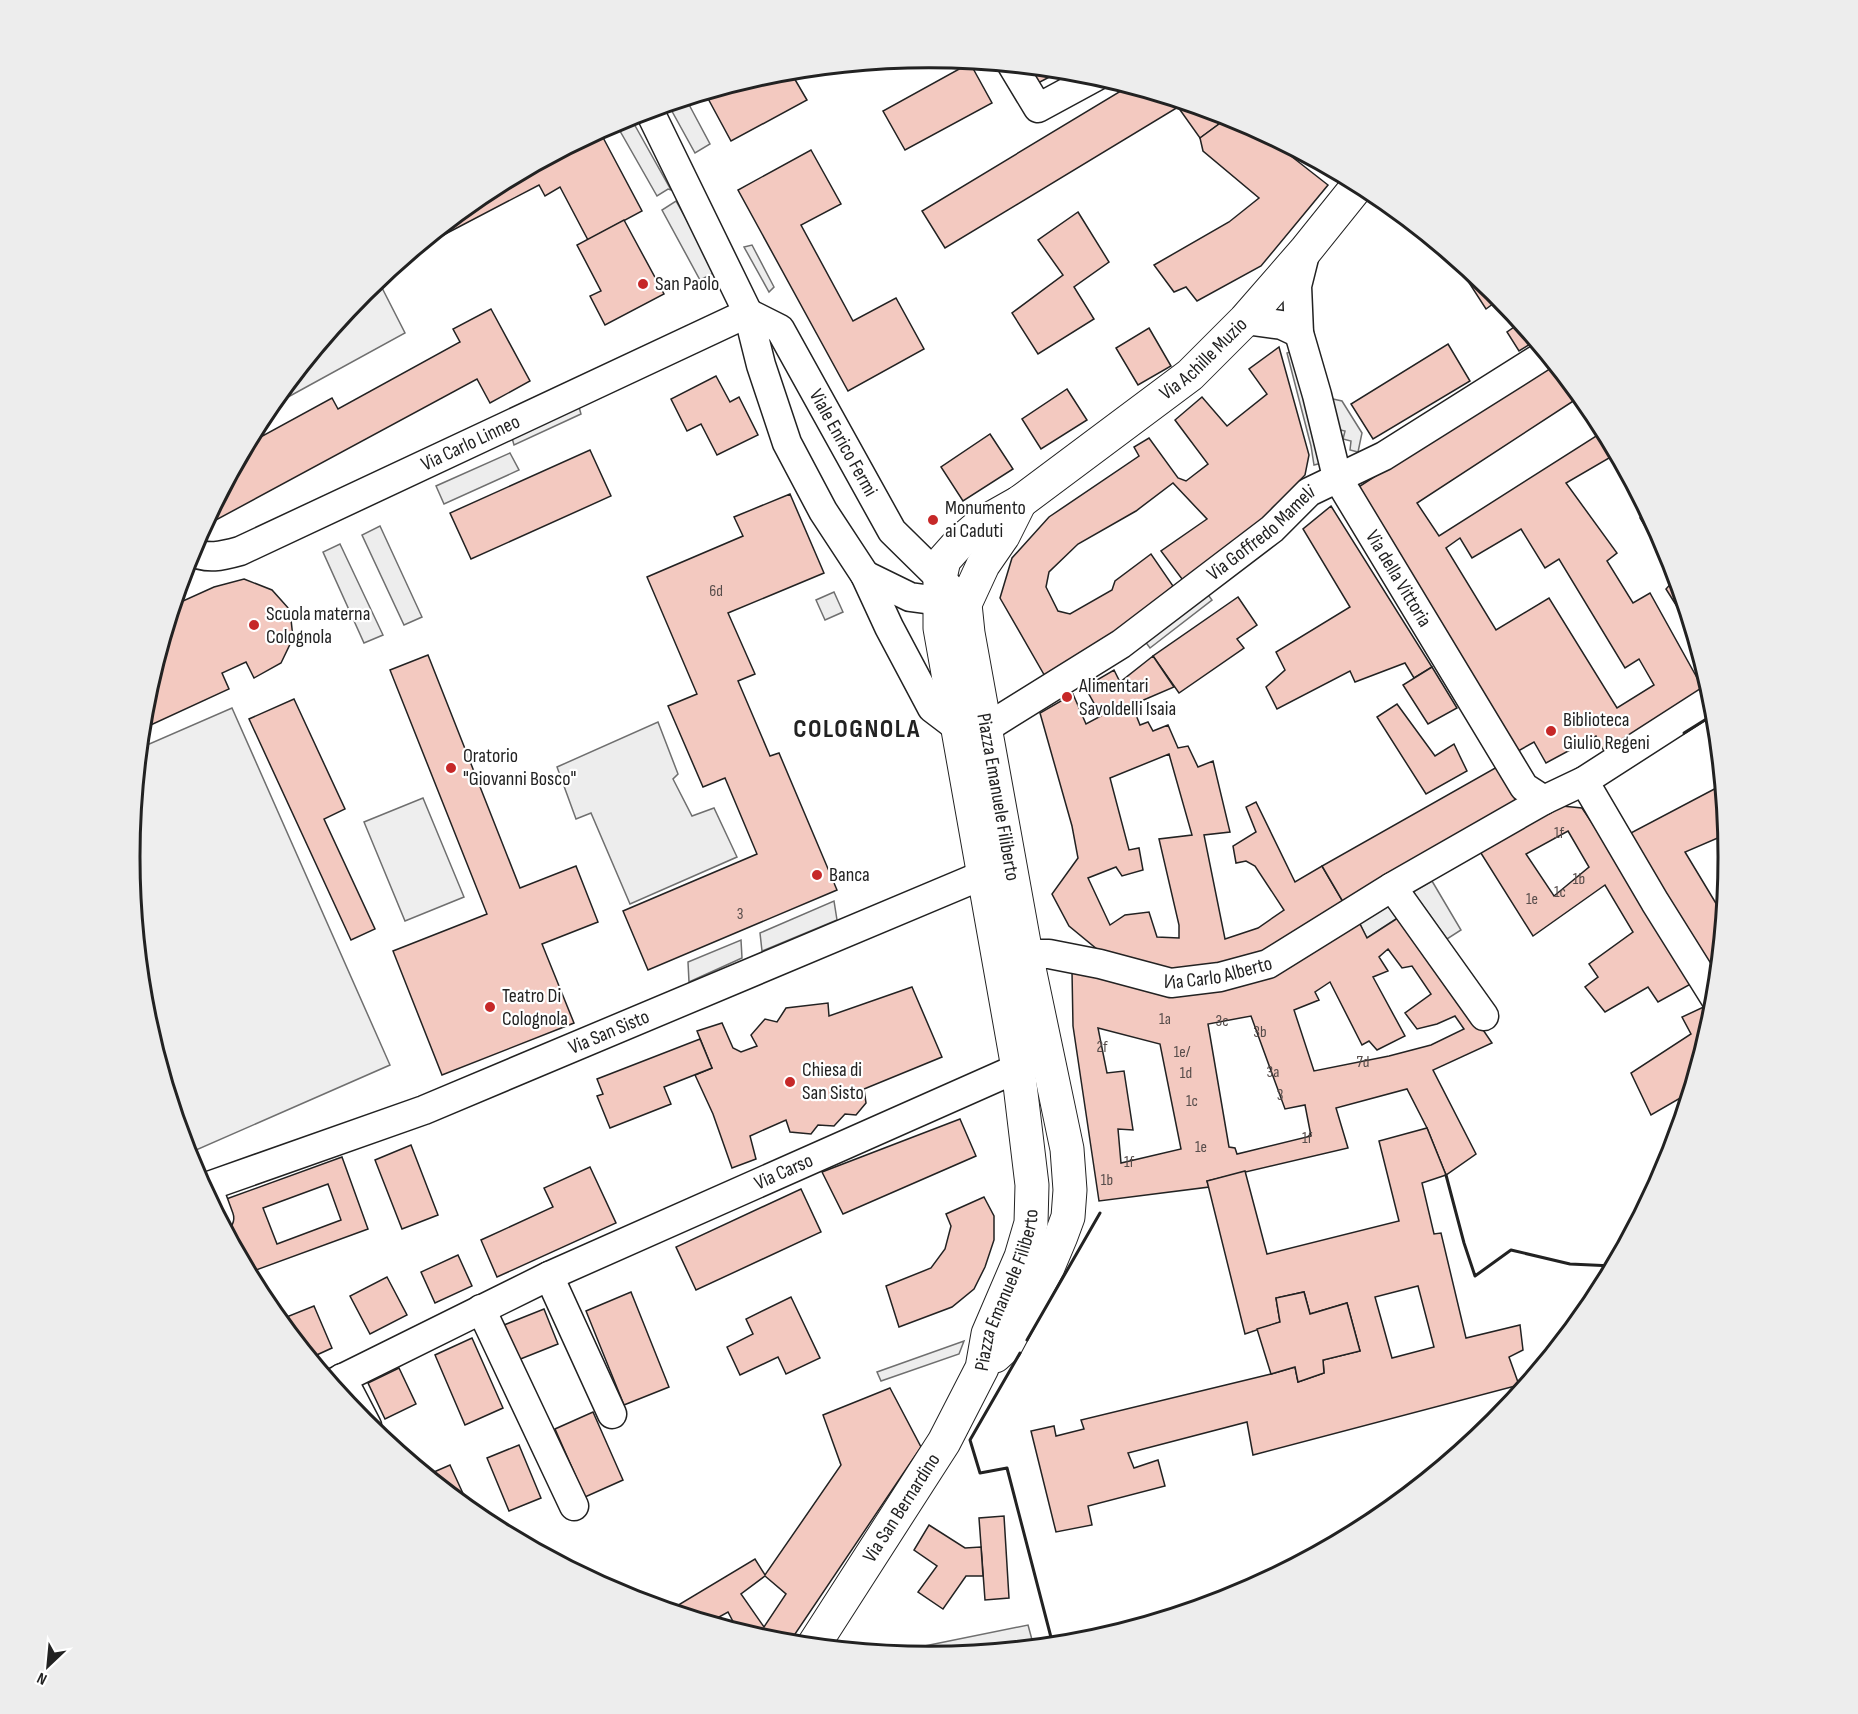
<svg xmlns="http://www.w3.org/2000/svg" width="1858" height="1714" viewBox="0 0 1858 1714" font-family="'Sofia Sans Condensed',sans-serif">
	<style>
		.green { fill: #eee; stroke: #6f6f6f; stroke-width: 1.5 }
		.parking { fill: #ededed; stroke: #6f6f6f; stroke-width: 1.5 }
		.building { fill: #f3c9c0; stroke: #222; stroke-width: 1.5; fill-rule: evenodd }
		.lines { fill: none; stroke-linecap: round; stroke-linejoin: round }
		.minor-casing { stroke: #222; stroke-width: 31 }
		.major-casing { stroke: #222; stroke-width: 35 }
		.minor { stroke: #fff; stroke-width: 28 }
		.major { stroke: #fff; stroke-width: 33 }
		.wall { stroke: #222; stroke-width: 3 }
		.poi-dot { fill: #c62828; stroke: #fff; stroke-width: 2 }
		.labels { text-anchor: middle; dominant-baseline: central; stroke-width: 4.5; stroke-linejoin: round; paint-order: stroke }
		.number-label { font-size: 16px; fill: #564c4a }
		.poi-label { font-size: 20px; fill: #222; stroke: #fff; text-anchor: start }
		.street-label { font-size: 20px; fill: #222; stroke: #fff }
		.district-label { font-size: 26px; font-weight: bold; letter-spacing: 1.5px; fill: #222; stroke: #fff }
		.rim { fill: none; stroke: #222; stroke-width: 3 }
	</style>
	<rect width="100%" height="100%" fill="#fff"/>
	<!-- green -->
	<g class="green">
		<polygon points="378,280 405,333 268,408 364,291"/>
		<polygon points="232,708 390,1065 187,1154 144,1013 129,857 140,748"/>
		<polygon points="423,798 464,897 405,921 364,822"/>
	</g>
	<!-- parking -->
	<g class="parking">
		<polygon points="686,99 710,144 695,153 668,104"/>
		<polygon points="633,122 671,190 668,189 657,196 620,131"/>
		<polygon points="676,201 716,272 700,280 662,210"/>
		<polygon points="752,245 774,287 769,292 744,247"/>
		<polygon points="1294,351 1322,463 1314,465 1311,446 1287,353"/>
		<polygon points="1333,399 1342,401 1362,433 1358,452 1350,450 1351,441 1343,439 1345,431 1336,429 1329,418"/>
		<polygon points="579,407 581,414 514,445 512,438"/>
		<polygon points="510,453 519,470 444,504 436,486"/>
		<polygon points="380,526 422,617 404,625 362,535"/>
		<polygon points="340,544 383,635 364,643 323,552"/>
		<polygon points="834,592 843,612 825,620 816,600"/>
		<polygon points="1206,592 1212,600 1150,648 1144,640"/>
		<polygon points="658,722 678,774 673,779 692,816 714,808 737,857 630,904 591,813 576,819 557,767"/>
		<polygon points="1432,881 1461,930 1447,939 1413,892"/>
		<polygon points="834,901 837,920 762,951 760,933"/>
		<polygon points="1389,902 1402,915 1367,938 1358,920"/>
		<polygon points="741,940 742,958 689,982 688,962"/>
		<polygon points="964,1341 959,1354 881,1381 877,1372"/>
		<polygon points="1028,1625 1034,1647 929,1657 890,1653"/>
	</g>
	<!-- building -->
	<g class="building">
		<polygon points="970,63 992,103 905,150 883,111"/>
		<polygon points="1029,67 1063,70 1038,83"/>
		<polygon points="790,71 807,100 731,141 705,93 773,72"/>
		<polygon points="1129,86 1230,116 1200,138 1178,107 945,248 922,211"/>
		<polygon points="1230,116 1259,131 1328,185 1261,266 1197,301 1186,287 1174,292 1154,265 1229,222 1259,198 1203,151 1200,138"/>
		<polygon points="599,130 642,211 588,240 560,187 545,196 539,185 411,252 485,192"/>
		<polygon points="811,150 841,204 801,225 853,321 896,298 924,349 848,391 738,190"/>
		<polygon points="1078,212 1109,262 1074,287 1094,319 1038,354 1012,313 1063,275 1038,240"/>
		<polygon points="624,220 664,294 605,325 590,296 601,291 577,245"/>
		<polygon points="1457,260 1495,292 1501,298 1486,309 1455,261"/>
		<polygon points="491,309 530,381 490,403 477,379 203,527 246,445 332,398 338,409 460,342 453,329"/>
		<polygon points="1520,323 1535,341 1519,351 1507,332"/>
		<polygon points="1149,328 1171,366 1138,385 1116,348"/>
		<polygon points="1448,344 1470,381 1373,439 1351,404"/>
		<polygon points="1279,347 1309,455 1305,475 1262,520 1185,583 1161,551 1207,519 1173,483 1136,511 1078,544 1049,572 1046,587 1058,611 1070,614 1112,590 1115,581 1151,554 1173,586 1104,645 1046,678 1000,598 1012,558 1049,517 1139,456 1134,447 1149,438 1178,478 1186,481 1208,464 1175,420 1202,397 1227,426 1267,394 1249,369"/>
		<path d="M1552,361L1581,396L1417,503L1439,536L1604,431L1616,454L1566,483L1617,553L1607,561L1633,603L1650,593L1706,694L1607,757L1596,736L1546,763L1534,742L1513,754L1354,490ZM1521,529L1545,568L1559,559L1625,668L1639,659L1654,685L1617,708L1549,598L1496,630L1446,548L1460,538L1472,558Z"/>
		<polygon points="716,376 730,402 739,397 758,435 717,455 701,424 687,431 671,399"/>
		<polygon points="1067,389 1087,420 1041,449 1022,419"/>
		<polygon points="990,434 1013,469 963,501 941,467"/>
		<polygon points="590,450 611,496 471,559 450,513"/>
		<polygon points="790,494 824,573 728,613 755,674 738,681 770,756 779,753 837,890 648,970 623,911 757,854 725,778 703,787 668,706 697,694 647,577 743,536 734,517"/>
		<polygon points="1331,506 1432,667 1414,678 1405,663 1355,682 1350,671 1277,709 1266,687 1285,670 1276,652 1350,607 1303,529"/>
		<polygon points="1647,512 1668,551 1693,632 1666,589 1676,578 1640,518"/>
		<polygon points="244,579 272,590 290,610 293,638 281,663 254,678 246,662 222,673 229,689 142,729 144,701 174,605 214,587"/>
		<polygon points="1238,597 1257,625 1237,639 1244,648 1179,693 1153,656"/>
		<polygon points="428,655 520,888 576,866 598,922 542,944 574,1023 442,1075 393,951 487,914 390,670"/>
		<path d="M1153,656L1174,687L1132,705L1140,725L1148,722L1153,731L1168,725L1178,748L1188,746L1198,767L1213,761L1230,832L1204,835L1225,939L1258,928L1284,910L1255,866L1246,861L1236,863L1233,846L1256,832L1246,807L1256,802L1295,882L1322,866L1346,907L1256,960L1166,972L1103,954L1069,926L1052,894L1078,858L1072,826L1040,713L1073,694L1086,724L1101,716L1085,687L1114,670L1120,682ZM1169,754L1192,835L1159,839L1179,925V938L1157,937L1149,912L1125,915L1110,925L1088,878L1116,867L1122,876L1143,870L1139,848L1129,850L1110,778Z"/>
		<polygon points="1432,667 1457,708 1428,724 1403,685"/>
		<polygon points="294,699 345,809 324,819 375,929 351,940 249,719"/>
		<polygon points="1397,704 1435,756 1454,744 1467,771 1426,794 1377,717"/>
		<polygon points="1497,767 1520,808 1346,907 1322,866"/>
		<polygon points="1722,785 1727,834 1685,852 1723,915 1717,983 1627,835"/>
		<path d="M1562,806L1582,808L1698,980L1658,1002L1648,987L1605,1012L1585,987L1598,977L1589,964L1633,932L1605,885L1533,936L1479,850ZM1568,831L1589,867L1554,896L1526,854Z"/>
		<path d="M1404,914L1492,1043L1433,1070L1476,1154L1446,1175L1427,1128L1407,1089L1336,1108L1348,1148L1207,1181L1209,1187L1099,1201L1073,1026L1072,971L1262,980L1358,920L1367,938ZM1388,949L1402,968L1412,966L1431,994L1405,1013L1417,1029L1437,1024L1455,1016L1464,1029L1431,1045L1389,1056L1314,1071L1294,1010L1319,1000L1315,992L1330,982L1362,1045L1369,1041L1377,1050L1405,1036L1373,977L1388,971L1379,957ZM1251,1016L1285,1109L1305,1105L1311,1136L1237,1154L1235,1148L1229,1147L1208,1024ZM1098,1028L1160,1044L1181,1149L1121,1163L1118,1129L1133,1130L1124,1071L1107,1073Z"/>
		<polygon points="912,987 942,1057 864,1089 866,1103 856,1115 845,1114 834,1126 818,1125 811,1134 790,1132 786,1120 750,1136 756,1159 732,1168 713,1114 695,1075 712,1068 697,1031 722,1023 733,1048 741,1052 757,1046 751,1035 765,1019 777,1022 786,1008 828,1003 829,1016"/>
		<polygon points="1710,1004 1714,1013 1689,1093 1651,1115 1631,1073 1691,1034 1682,1017"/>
		<polygon points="700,1039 712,1068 664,1087 671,1104 610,1128 597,1096 603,1094 597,1079"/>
		<polygon points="960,1119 976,1156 843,1214 822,1172"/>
		<path d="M1427,1128L1446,1175L1422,1183L1434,1234L1441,1233L1466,1338L1520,1325L1523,1350L1509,1357L1519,1385L1253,1455L1247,1422L1128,1453L1134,1468L1158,1460L1165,1486L1088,1506L1092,1525L1056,1532L1031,1431L1054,1426L1056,1436L1084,1429L1081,1420L1271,1374L1295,1367L1298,1382L1324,1373L1323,1360L1360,1351L1347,1303L1310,1314L1304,1292L1276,1298L1280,1322L1245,1334L1207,1181L1245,1171L1267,1254L1399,1221L1379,1141ZM1418,1286L1434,1347L1392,1358L1375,1297Z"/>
		<polygon points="411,1145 438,1215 402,1229 375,1160"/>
		<path d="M342,1157L368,1229L248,1273L234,1246L218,1202ZM328,1184L341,1220L277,1244L263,1208Z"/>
		<polygon points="590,1167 616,1223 497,1277 481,1240 553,1207 544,1188"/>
		<polygon points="801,1189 821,1232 696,1290 676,1247"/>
		<polygon points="984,1197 994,1216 994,1240 985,1267 974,1289 952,1307 899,1327 886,1286 931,1268 945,1249 951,1226 946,1214"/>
		<polygon points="458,1255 472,1286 435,1303 421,1272"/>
		<polygon points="387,1277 407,1315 370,1334 350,1296"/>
		<polygon points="631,1292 669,1387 624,1405 586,1311"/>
		<polygon points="1304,1292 1310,1314 1347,1303 1360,1351 1323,1360 1324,1373 1298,1382 1295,1367 1271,1374 1257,1329 1280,1322 1276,1298"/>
		<polygon points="791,1297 820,1358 786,1374 778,1357 740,1375 727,1347 753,1334 746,1319"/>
		<polygon points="314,1306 332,1348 310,1358 279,1320"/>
		<polygon points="544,1309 558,1344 518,1360 504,1325"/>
		<polygon points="472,1338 503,1408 465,1425 435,1355"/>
		<polygon points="399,1368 416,1404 385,1419 368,1383"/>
		<path d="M890,1388L921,1447L789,1643L773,1642L738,1631L728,1612L710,1622L670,1610L755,1559L765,1575L841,1465L823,1415ZM765,1576L786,1594L764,1627L741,1594Z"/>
		<polygon points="593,1412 623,1480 585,1497 555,1429"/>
		<polygon points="519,1445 541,1498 509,1511 487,1458"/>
		<polygon points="450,1465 471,1511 427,1475"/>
		<polygon points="1004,1516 1009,1598 985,1600 979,1518"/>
		<polygon points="929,1525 965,1548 981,1547 983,1576 966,1576 943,1609 918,1592 937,1566 914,1550"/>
	</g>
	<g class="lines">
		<!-- minor casing -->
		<g class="minor-casing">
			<g id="minor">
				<polyline points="1012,65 1038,108 1097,76"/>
				<polyline points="649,110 748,313 761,365 787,443 823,511 865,575 889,627 932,708 957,727"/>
				<path id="s1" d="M1306,250L1297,286L1299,333L1317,395L1337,477L1524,787L1544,800"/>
				<path id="s2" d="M748,313L780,329L892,531L953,591"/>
				<polyline points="1245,320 1282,325 1299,333"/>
				<path id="s3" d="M190,551C207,560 222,556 240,551L748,313"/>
				<polyline points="865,575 910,597 962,604"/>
				<path id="s4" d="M986,728L1121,644L1272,529L1309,492L1384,456L1546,354"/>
				<polyline points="1584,781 1655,902 1715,998"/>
				<polyline points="1392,887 1484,1016"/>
				<path id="s5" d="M1026,954H1049L1100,964L1171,983L1220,977L1268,964L1392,887L1544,800L1584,781L1713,698"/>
				<path id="s6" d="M203,1188L424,1110L983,875L1006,870"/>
				<polyline points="208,1188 219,1218"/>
				<polyline points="549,1276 612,1414"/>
				<polyline points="481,1309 574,1506"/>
				<polyline points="342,1378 367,1426"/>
				<path id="s7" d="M331,1384L549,1276L1018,1068"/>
			</g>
		</g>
		<!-- major casing -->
		<g class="major-casing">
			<g id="major">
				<polyline points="995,1356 1005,1347 1048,1267 1061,1236 1068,1217 1070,1190 1067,1149 1026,954 968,633 965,604 983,565 1003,536 1020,502"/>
				<path id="s8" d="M813,1646L944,1442L982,1368L988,1334L1021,1257L1031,1223L1032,1185L1018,1068L940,628V578L944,560L960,542L981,524L1020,502L1190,375L1245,320L1306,250L1359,184"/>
			</g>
		</g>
		<!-- minor -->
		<use href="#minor" class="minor"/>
		<!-- major -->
		<use href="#major" class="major"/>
		<!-- wall -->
		<g class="wall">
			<polyline points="1684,733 1708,718 1716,730"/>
			<polyline points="1446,1175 1464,1243 1475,1276 1511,1250 1570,1264 1613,1266"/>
			<polyline points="1027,1340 1100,1213"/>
			<polyline points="1020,1353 970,1440 980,1473 1007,1468 1053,1645"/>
		</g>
	</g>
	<!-- markers -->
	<g class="poi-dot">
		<circle cx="643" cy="284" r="6"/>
		<circle cx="933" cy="520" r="6"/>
		<circle cx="254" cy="625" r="6"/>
		<circle cx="1067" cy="697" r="6"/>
		<circle cx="1551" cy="731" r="6"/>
		<circle cx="451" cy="768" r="6"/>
		<circle cx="817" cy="875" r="6"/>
		<circle cx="490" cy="1007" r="6"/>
		<circle cx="790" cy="1082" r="6"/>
	</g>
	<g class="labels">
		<!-- number labels -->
		<g class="number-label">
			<text x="716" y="591">6d</text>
			<text x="1559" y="833">1f</text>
			<text x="1579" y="879">1b</text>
			<text x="1560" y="892">1c</text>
			<text x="1532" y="899">1e</text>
			<text x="740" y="914">3</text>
			<text x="1165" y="1019">1a</text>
			<text x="1222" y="1021">3c</text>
			<text x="1260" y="1032">3b</text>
			<text x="1102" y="1047">2f</text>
			<text x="1182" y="1052">1e/</text>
			<text x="1363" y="1062">7d</text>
			<text x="1273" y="1072">3a</text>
			<text x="1186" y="1073">1d</text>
			<text x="1280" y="1095">3</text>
			<text x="1192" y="1101">1c</text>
			<text x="1307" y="1138">1f</text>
			<text x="1201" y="1147">1e</text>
			<text x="1129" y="1162">1f</text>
			<text x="1107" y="1180">1b</text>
		</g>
		<!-- poi labels -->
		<g class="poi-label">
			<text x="655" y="284">San Paolo</text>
			<text x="945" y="508">Monumento<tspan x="945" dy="23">ai Caduti</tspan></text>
			<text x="266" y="614">Scuola materna<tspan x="266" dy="23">Colognola</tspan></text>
			<text x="1079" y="686">Alimentari<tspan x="1079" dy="23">Savoldelli Isaia</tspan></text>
			<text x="1563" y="720">Biblioteca<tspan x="1563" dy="23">Giulio Regeni</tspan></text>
			<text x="463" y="756">Oratorio<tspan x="463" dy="23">"Giovanni Bosco"</tspan></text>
			<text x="829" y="875">Banca</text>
			<text x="502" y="996">Teatro Di<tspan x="502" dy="23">Colognola</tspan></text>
			<text x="802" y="1070">Chiesa di<tspan x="802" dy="23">San Sisto</tspan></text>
		</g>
		<!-- street labels -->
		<g class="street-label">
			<text stroke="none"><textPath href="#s8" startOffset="1480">Via Achille Muzio</textPath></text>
			<text stroke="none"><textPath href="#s3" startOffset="306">Via Carlo Linneo</textPath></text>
			<text stroke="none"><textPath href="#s2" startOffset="166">Viale Enrico Fermi</textPath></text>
			<text stroke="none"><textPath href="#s4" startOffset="338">Via Goffredo Mameli</textPath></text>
			<text stroke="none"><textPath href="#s1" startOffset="352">Via della Vittoria</textPath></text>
			<text transform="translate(998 797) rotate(80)">Piazza Emanuele Filiberto</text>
			<text stroke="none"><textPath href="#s5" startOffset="196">Via Carlo Alberto</textPath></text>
			<text stroke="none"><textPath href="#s6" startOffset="435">Via San Sisto</textPath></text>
			<text stroke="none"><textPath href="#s7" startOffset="500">Via Carso</textPath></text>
			<text stroke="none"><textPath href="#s8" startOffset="408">Piazza Emanuele Filiberto</textPath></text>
			<text stroke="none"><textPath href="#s8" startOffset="164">Via San Bernardino</textPath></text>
		</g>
		<!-- district labels -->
		<g class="district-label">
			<text x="857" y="729">COLOGNOLA</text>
		</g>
	</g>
	<!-- crop -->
	<path d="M0 0H1858V1714H0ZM140 857a789 789 0 1 1 1578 0a789 789 0 1 1-1578 0Z" fill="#ededed" fill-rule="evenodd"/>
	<path class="rim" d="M140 857a789 789 0 1 1 1578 0a789 789 0 1 1-1578 0Z"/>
	<!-- north arrow -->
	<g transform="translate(48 1666) rotate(206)" stroke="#ffffff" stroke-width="4.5" paint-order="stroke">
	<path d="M0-4.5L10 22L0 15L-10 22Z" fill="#222222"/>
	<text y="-9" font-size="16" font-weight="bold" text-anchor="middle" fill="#222222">N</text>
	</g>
</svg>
